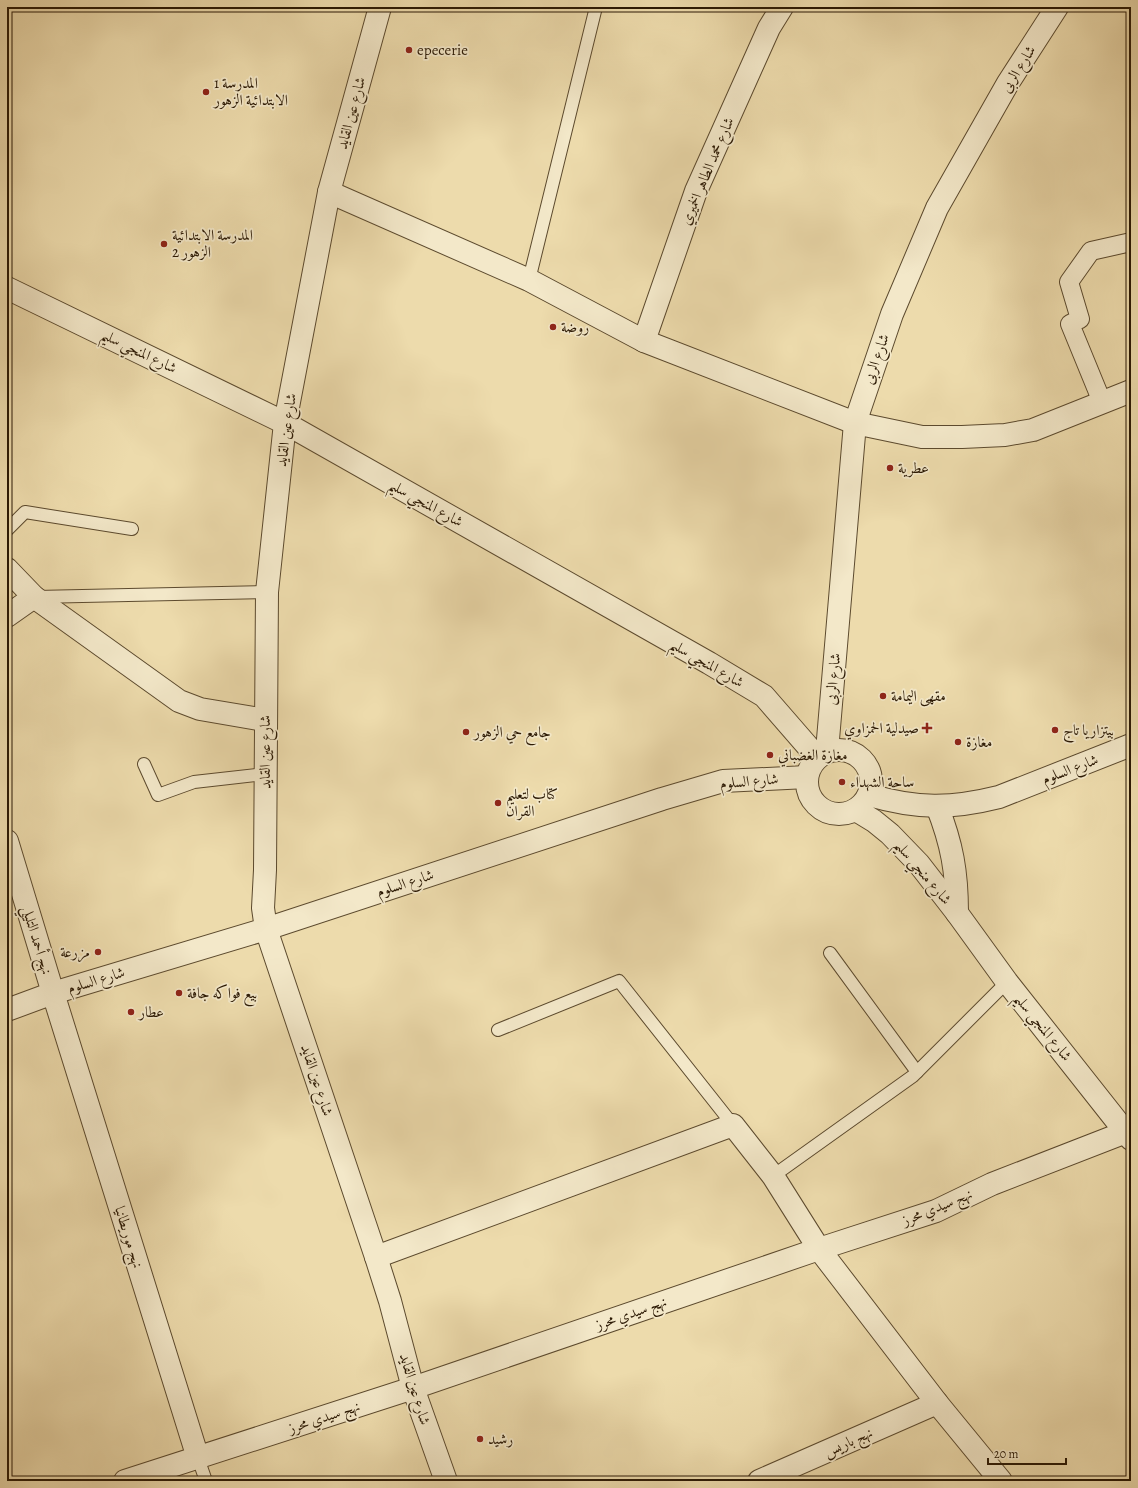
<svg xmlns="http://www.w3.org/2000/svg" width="1138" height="1488" viewBox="0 0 1138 1488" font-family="Alegreya,Amiri,serif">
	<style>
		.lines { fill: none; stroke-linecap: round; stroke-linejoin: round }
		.service-casing { stroke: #5c4a2e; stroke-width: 14 }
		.pedestrian-casing { stroke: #5c4a2e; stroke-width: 20 }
		.minor-casing { stroke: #5c4a2e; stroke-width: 24 }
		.tertiary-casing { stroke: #5c4a2e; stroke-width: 24 }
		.service { stroke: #f3e8c9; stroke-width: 12 }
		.pedestrian { stroke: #f3e8c9; stroke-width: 18 }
		.minor { stroke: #f3e8c9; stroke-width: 22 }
		.tertiary { stroke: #f3e8c9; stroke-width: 22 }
		.poi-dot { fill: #8f2418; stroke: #f3e8c9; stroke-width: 1.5 }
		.labels { text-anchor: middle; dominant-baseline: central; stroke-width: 3.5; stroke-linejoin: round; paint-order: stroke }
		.poi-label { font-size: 15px; fill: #2b1904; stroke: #f3e8c9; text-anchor: start }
		.street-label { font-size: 15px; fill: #2b1904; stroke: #f3e8c9 }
	</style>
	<rect width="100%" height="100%" fill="#eddbac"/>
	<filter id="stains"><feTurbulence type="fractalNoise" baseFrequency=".005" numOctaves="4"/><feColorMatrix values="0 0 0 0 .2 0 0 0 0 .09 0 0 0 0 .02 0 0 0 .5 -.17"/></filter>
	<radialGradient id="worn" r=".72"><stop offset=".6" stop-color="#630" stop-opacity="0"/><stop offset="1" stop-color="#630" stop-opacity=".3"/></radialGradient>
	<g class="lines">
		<!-- service casing -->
		<g class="service-casing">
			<g id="service">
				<polyline points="529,280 596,7"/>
				<polyline points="7,530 25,512 132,529"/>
				<polyline points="36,597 267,592"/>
				<polyline points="144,764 158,795 194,782 265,774"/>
				<polyline points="830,953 917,1072"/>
				<polyline points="498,1030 619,981 733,1125"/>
				<polyline points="773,1176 913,1076 1007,982"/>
				<polyline points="198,1458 206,1481"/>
			</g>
		</g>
		<!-- pedestrian casing -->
		<g class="pedestrian-casing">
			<polyline id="pedestrian" points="1102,402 1070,324 1080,319 1069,282 1091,251 1131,242"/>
		</g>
		<!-- minor casing -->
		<g class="minor-casing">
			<g id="minor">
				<polyline points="380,7 329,192 285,423 267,592 265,870 263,908 266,929 376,1257 390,1301 413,1388 446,1481"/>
				<polyline points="329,192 529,280 644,341 855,423 922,437 962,437 1005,435 1033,430 1131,391"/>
				<polyline points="7,288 285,423"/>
				<polyline points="644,341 696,191 769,28 782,7"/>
				<polyline points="7,569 34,597 179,701 200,709 265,720"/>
				<polyline points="7,616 34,597"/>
				<polyline points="827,751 855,423 892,314 937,208 1008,83 1057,7"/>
				<polyline points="7,841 53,993 198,1458"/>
				<polyline points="7,1010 53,993 266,929 662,799 723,781 807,777"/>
				<polyline points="376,1257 733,1125 773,1176 819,1249 937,1403 1001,1481"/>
				<polyline points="125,1481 413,1388 819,1249 936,1211 992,1184 1131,1130"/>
				<polyline points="759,1481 937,1403"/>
			</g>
		</g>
		<!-- tertiary casing -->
		<g class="tertiary-casing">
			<g id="tertiary">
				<polyline points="285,423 709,663 764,696 817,757"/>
				<circle cx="839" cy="782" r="32"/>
				<path d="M869,795C917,809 951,809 999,797L1131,745"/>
				<path d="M937,806C952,844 957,872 957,913"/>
				<polyline points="856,810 874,821 890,834 919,864 957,913 1007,982 1131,1139"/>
			</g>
		</g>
		<!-- service -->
		<use href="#service" class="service"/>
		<!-- pedestrian -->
		<use href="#pedestrian" class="pedestrian"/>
		<!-- minor -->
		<use href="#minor" class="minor"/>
		<!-- tertiary -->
		<use href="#tertiary" class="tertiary"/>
	</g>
	<!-- markers -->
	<g class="poi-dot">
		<circle cx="409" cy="50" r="4"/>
		<circle cx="206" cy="92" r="4"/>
		<circle cx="164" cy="244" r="4"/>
		<circle cx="553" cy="327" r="4"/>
		<circle cx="890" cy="468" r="4"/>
		<circle cx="883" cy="696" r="4"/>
		<path d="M925 722h4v4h4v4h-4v4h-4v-4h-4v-4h4z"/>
		<circle cx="1055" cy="730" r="4"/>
		<circle cx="466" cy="732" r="4"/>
		<circle cx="958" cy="742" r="4"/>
		<circle cx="770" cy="755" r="4"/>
		<circle cx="842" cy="782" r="4"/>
		<circle cx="498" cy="803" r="4"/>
		<circle cx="98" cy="952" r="4"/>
		<circle cx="179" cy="993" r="4"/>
		<circle cx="131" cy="1012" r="4"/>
		<circle cx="480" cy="1439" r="4"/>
	</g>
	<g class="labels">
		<!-- poi labels -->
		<g class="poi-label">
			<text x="417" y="50">epecerie</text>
			<text x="214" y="83">1 المدرسة<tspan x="214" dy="17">الابتدائية الزهور</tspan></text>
			<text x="172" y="235">المدرسة الابتدائية<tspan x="172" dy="17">الزهور 2</tspan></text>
			<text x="561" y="327">روضة</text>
			<text x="898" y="468">عطرية</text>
			<text x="891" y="696">مقهى اليمامة</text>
			<text x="919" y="728" text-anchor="end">صيدلية الحمزاوي</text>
			<text x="1063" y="730">بيتزاريا تاج</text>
			<text x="474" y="732">جامع حي الزهور</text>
			<text x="966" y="742">مغازة</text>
			<text x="778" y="755">مغازة الغضباني</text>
			<text x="850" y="782">ساحة الشهداء</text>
			<text x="506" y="794">كتاب لتعليم<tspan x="506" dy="17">القران</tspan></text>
			<text x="90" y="952" text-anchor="end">مزرعة</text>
			<text x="187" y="993">بيع فواكه جافة</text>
			<text x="139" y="1012">عطار</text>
			<text x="488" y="1439">رشيد</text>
		</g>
		<!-- street labels -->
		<g class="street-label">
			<text transform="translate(1018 69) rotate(-58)">شارع الربى</text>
			<text transform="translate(351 113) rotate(-75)">شارع عين القايد</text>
			<text transform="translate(707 171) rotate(-67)">شارع محمد الطاهر الخميري</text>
			<text transform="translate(139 351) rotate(26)">شارع المنجي سليم</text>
			<text transform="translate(876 359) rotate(-71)">شارع الربى</text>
			<text transform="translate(286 430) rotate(-82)">شارع عين القايد</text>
			<text transform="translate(426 503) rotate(29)">شارع المنجي سليم</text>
			<text transform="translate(707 663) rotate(30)">شارع المنجي سليم</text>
			<text transform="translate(833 679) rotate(-85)">شارع الربى</text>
			<text transform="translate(265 752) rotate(-90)">شارع عين القايد</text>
			<text transform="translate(1070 769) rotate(-21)">شارع السلوم</text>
			<text transform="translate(749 781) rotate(-5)">شارع السلوم</text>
			<text transform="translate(923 872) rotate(50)">شارع منجي سليم</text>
			<text transform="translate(405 883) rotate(-18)">شارع السلوم</text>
			<text transform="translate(37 940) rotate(73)">نهج أحمد التليلي</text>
			<text transform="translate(96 980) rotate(-17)">شارع السلوم</text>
			<text transform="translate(1043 1027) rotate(51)">شارع المنجي سليم</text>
			<text transform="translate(317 1080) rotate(72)">شارع عين القايد</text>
			<text transform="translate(937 1207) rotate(-22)">نهج سيدي محرز</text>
			<text transform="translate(129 1237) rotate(73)">نهج موريطانيا</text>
			<text transform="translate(631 1313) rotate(-19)">نهج سيدي محرز</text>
			<text transform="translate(415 1389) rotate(73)">شارع عين القايد</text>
			<text transform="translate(324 1417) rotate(-18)">نهج سيدي محرز</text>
			<text transform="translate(848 1442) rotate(-24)">نهج باريس</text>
		</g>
	</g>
	<!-- margin -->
	<rect width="1138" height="1488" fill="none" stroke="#eddbac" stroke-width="24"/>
	<rect x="8" y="8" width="1122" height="1472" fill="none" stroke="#2b1904" stroke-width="2"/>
	<rect x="12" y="12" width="1114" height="1464" fill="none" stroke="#2b1904"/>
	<!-- scale -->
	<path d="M988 1458v6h78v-6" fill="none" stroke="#2b1904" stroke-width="2"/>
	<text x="994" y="1458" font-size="12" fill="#2b1904" stroke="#f3e8c9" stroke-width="3" paint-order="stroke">20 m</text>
	<rect width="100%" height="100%" filter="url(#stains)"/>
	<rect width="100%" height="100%" fill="url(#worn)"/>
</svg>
